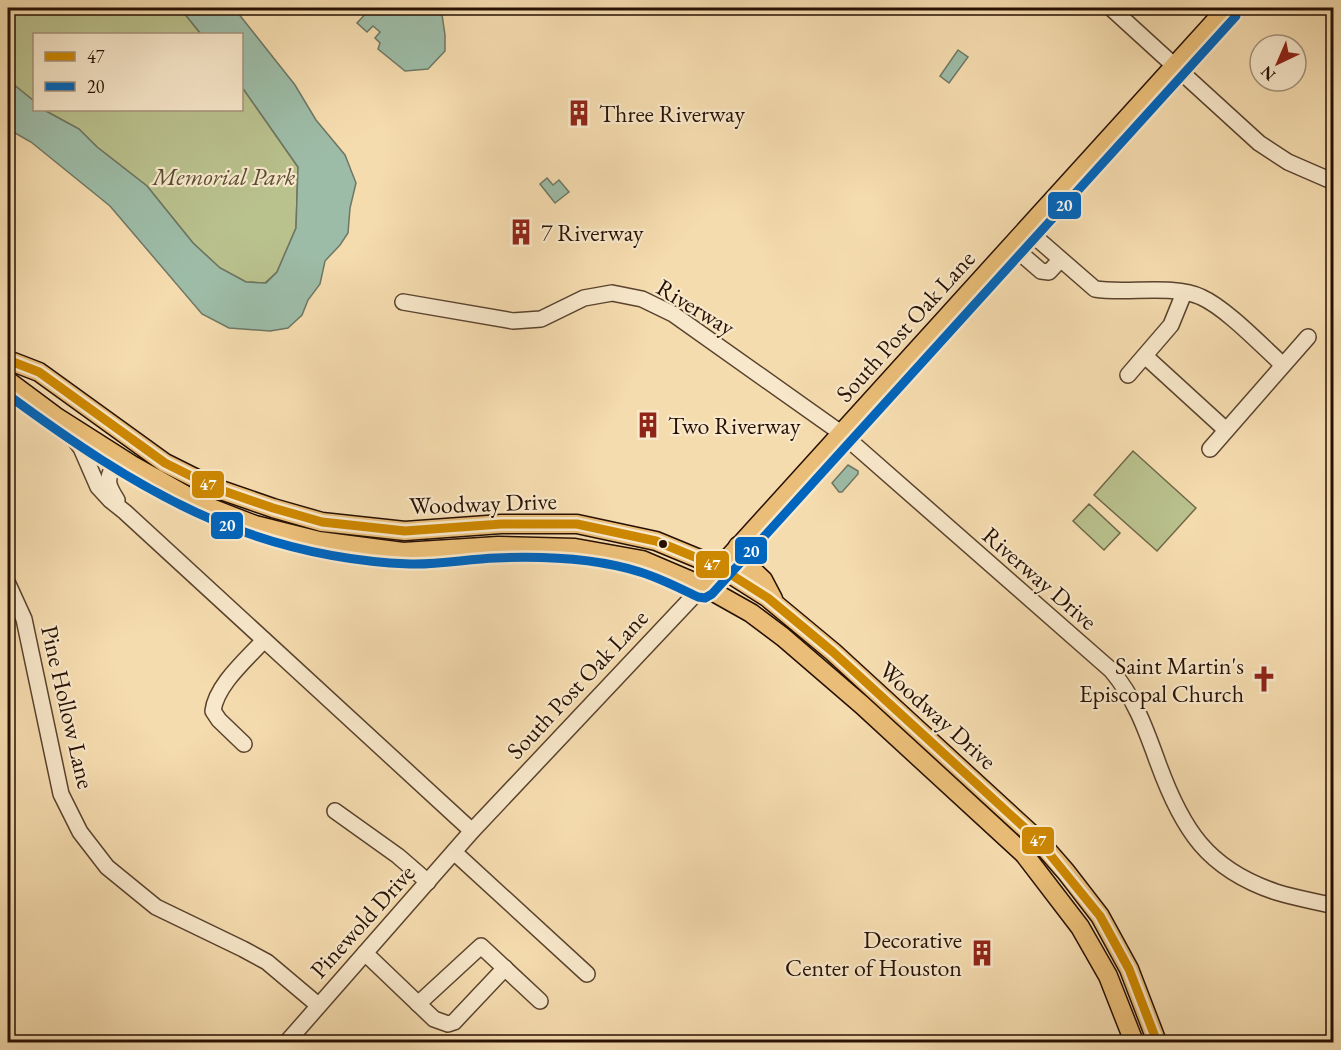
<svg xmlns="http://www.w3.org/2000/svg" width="1341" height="1050" viewBox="0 0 1341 1050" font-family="'EB Garamond',serif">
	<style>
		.green { fill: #b9c18d; stroke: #706848; stroke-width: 1.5 }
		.water { fill: #9dbca7; stroke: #6e7765; stroke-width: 1.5 }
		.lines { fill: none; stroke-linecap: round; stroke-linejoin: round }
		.minor-casing { stroke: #5a432e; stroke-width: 18 }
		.major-casing { stroke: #271003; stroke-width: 21 }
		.minor { stroke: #f8e8cb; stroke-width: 15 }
		.major { stroke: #eabe78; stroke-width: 18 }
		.bus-1-casing { stroke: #f8e8cb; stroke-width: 14 }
		.bus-2-casing { stroke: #f8e8cb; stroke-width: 14 }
		.bus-1 { stroke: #cd8801; stroke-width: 9 }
		.bus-2 { stroke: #0065bd; stroke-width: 9 }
		.bus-dot { fill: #271003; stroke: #f8e8cb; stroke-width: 2 }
		.labels { text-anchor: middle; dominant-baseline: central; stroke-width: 4.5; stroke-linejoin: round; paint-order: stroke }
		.poi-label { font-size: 24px; fill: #271003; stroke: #f8e8cb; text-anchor: start }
		.park-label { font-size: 24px; font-style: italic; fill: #5a4e33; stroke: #f8e8cb }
		.street-label { font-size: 24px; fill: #271003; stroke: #f8e8cb }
		.line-badge { stroke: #f8e8cb; stroke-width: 2 }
		.badge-label { font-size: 16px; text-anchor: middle; font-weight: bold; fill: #fff }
	</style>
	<rect width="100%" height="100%" fill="#f5dcaf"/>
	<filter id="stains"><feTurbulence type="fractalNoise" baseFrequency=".00333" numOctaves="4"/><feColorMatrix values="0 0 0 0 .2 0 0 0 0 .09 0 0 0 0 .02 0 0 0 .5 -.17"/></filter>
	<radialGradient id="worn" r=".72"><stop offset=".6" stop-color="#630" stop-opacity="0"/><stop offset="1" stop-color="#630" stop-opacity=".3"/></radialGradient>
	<!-- green -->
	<g class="green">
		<polygon points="8,8 180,8 201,34 34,34 34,101 8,80"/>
		<polygon points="242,87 298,167 296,228 277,272 265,283 246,282 220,268 193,243 147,186 97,147 79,129 44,110 242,110"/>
		<polygon points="1133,451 1196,508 1157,551 1094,495"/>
		<polygon points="1089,504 1120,533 1104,550 1073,521"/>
	</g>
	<!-- water -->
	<g class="water">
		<polygon points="180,8 234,8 295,85 316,120 345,155 356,183 350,208 348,233 340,245 325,261 320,284 308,300 302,315 288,328 270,331 229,328 202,314 110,206 31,142 8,129 8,80 34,101 34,110 44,110 79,129 97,147 147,186 193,243 220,268 246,282 266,283 277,272 296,228 298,167 242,87 242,34 201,34"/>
		<polygon points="371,8 441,8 445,35 445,51 428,69 405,71 378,49 380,43 375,38 380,32 373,26 367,32 357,23"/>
		<polygon points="958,50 968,57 949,83 940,76"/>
		<polygon points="547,178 553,185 559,180 569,192 555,203 540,184"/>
		<polygon points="848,465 858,471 858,474 842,492 839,492 832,483"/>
	</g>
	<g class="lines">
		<!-- minor casing -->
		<g class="minor-casing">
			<g id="minor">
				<polyline points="1111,8 1259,143 1288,162 1334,182"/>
				<path d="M1026,229L1095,289C1126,294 1174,284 1201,297C1226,308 1262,346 1283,365"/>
				<polyline points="1011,245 1041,271 1049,272 1060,260"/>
				<path d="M403,302L513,321L541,319L584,298L612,293L642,299L673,314L841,433L1111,670C1135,698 1146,730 1158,763C1182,829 1207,869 1276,892C1295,898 1314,901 1334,906"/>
				<polyline points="1145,356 1226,430"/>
				<polyline points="1128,375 1171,325 1184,293"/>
				<polyline points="64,426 81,448 98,487 110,500 125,512 472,831"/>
				<polyline points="1210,449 1308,337"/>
				<path d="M117,500C110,489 105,481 112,470L132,465"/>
				<polyline points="8,584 24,619 61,794 80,832 107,867 156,907 243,949 267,962 318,1005"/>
				<path d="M244,744L219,720L213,711C216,685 247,659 264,640"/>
				<polyline points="335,811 398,856 428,882"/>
				<polyline points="454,852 587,974"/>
				<polyline points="365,953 434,1019 448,1024 454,1022 505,968"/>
				<polyline points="418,1004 481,946 540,1001"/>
				<polyline points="287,1042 472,831 703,586"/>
			</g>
		</g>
		<!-- major casing -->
		<g class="major-casing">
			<g id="major">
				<polyline points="8,360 39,372 165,463 215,488 273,508 322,522 405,531 501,524 577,524 656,541 719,567 768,598 833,652 1039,841 1066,872 1100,916 1129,969 1157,1042"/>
				<polyline points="8,381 55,416 132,465 203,505 255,525 319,541 403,552 498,546 575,548 642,560 703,586 751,613 783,637 862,705 1024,854 1080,927 1108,976 1134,1042"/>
				<polyline points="738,546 745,563 763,580 773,599"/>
				<polyline points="712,576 1227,8"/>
			</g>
		</g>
		<!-- minor -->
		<use href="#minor" class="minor"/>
		<!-- major -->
		<use href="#major" class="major"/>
		<!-- bus-1 casing -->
		<g class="bus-1-casing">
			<polyline id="bus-1" points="8,360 39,372 165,463 215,488 273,508 322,522 405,531 501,524 577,524 656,541 719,567 768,598 833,652 1039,841 1100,916 1129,969 1157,1042"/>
		</g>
		<!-- bus-2 casing -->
		<g class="bus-2-casing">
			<path id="bus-2" d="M8,395C136,489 246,557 410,564C439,565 467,559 496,558C543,556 595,558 640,572C660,578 679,588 698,597L705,598L712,594L1236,16"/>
		</g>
		<!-- bus-1 -->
		<use href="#bus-1" class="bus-1"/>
		<!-- bus-2 -->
		<use href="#bus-2" class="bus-2"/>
	</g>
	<!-- icons -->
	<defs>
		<g id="building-bare" transform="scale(2.07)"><path d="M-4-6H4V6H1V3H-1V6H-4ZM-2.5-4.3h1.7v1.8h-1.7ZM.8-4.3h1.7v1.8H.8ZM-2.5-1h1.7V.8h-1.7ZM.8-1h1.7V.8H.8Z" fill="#8f2418" stroke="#f8e8cb" stroke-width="2.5" paint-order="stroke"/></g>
		<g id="church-bare" transform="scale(2.07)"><path d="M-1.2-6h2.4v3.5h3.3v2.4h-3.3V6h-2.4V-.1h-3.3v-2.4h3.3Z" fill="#8f2418" stroke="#f8e8cb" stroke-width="2.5" paint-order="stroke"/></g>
	</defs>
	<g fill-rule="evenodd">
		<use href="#building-bare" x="579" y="113"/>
		<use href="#building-bare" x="521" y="232"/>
		<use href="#building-bare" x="648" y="425"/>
		<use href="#church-bare" x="1264" y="679"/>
		<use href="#building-bare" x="982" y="953"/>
	</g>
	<!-- markers -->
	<circle class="bus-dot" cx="663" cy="544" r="5"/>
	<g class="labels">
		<!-- poi labels -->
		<g class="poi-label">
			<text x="599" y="113">Three Riverway</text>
			<text x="541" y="232">7 Riverway</text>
			<text x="668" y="425">Two Riverway</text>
			<text x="1244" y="665" text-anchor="end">Saint Martin's<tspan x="1244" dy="28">Episcopal Church</tspan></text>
			<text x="962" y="939" text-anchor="end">Decorative<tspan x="962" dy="28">Center of Houston</tspan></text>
		</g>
		<!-- park labels -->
		<g class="park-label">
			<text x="224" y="176">Memorial Park</text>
		</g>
		<!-- street labels -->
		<g class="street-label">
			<text transform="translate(696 307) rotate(31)">Riverway</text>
			<text transform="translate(905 326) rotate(-48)">South Post Oak Lane</text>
			<text transform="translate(483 503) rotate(-2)">Woodway Drive</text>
			<text transform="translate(1040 578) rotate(41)">Riverway Drive</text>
			<text transform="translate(577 684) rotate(-47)">South Post Oak Lane</text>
			<text transform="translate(68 707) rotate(77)">Pine Hollow Lane</text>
			<text transform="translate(938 715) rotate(42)">Woodway Drive</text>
			<text transform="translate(362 921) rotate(-48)">Pinewold Drive</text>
		</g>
	</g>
	<g class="line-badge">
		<rect x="1047" y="191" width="35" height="29" rx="6" fill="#0065bd"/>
		<rect x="191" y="470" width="34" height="29" rx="6" fill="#cd8801"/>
		<rect x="210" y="511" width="34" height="29" rx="6" fill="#0065bd"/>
		<rect x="734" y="536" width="34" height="29" rx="6" fill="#0065bd"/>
		<rect x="695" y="550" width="35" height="29" rx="6" fill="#cd8801"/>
		<rect x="1021" y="826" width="34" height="29" rx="6" fill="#cd8801"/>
	</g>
	<g class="badge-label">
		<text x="1064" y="211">20</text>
		<text x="208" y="490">47</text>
		<text x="227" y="531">20</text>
		<text x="751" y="557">20</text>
		<text x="712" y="570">47</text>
		<text x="1038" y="846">47</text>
	</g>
	<!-- margin -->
	<rect width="1341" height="1050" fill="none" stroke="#f5dcaf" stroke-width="30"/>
	<rect x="9" y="9" width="1323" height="1032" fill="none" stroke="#271003" stroke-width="3"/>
	<rect x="15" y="15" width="1311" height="1020" fill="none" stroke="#271003" stroke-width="1.5"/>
	<!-- legend -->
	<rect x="33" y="33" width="210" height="78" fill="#f8e8cb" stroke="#a4927b" stroke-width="1.5"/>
	<rect x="45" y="52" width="30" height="9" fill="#cd8801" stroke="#a4927b" stroke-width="1.5"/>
	<text x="87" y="63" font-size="18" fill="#271003">47</text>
	<rect x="45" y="82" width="30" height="9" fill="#0065bd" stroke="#a4927b" stroke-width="1.5"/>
	<text x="87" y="93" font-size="18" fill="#271003">20</text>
	<!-- north arrow -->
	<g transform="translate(1278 63) rotate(224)"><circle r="28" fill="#f8e8cb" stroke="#a4927b" stroke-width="1.5"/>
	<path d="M0-4.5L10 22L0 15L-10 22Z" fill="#8f2418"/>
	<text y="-9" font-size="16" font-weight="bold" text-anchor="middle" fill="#271003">N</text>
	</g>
	<rect width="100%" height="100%" filter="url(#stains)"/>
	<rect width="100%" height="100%" fill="url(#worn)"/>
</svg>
